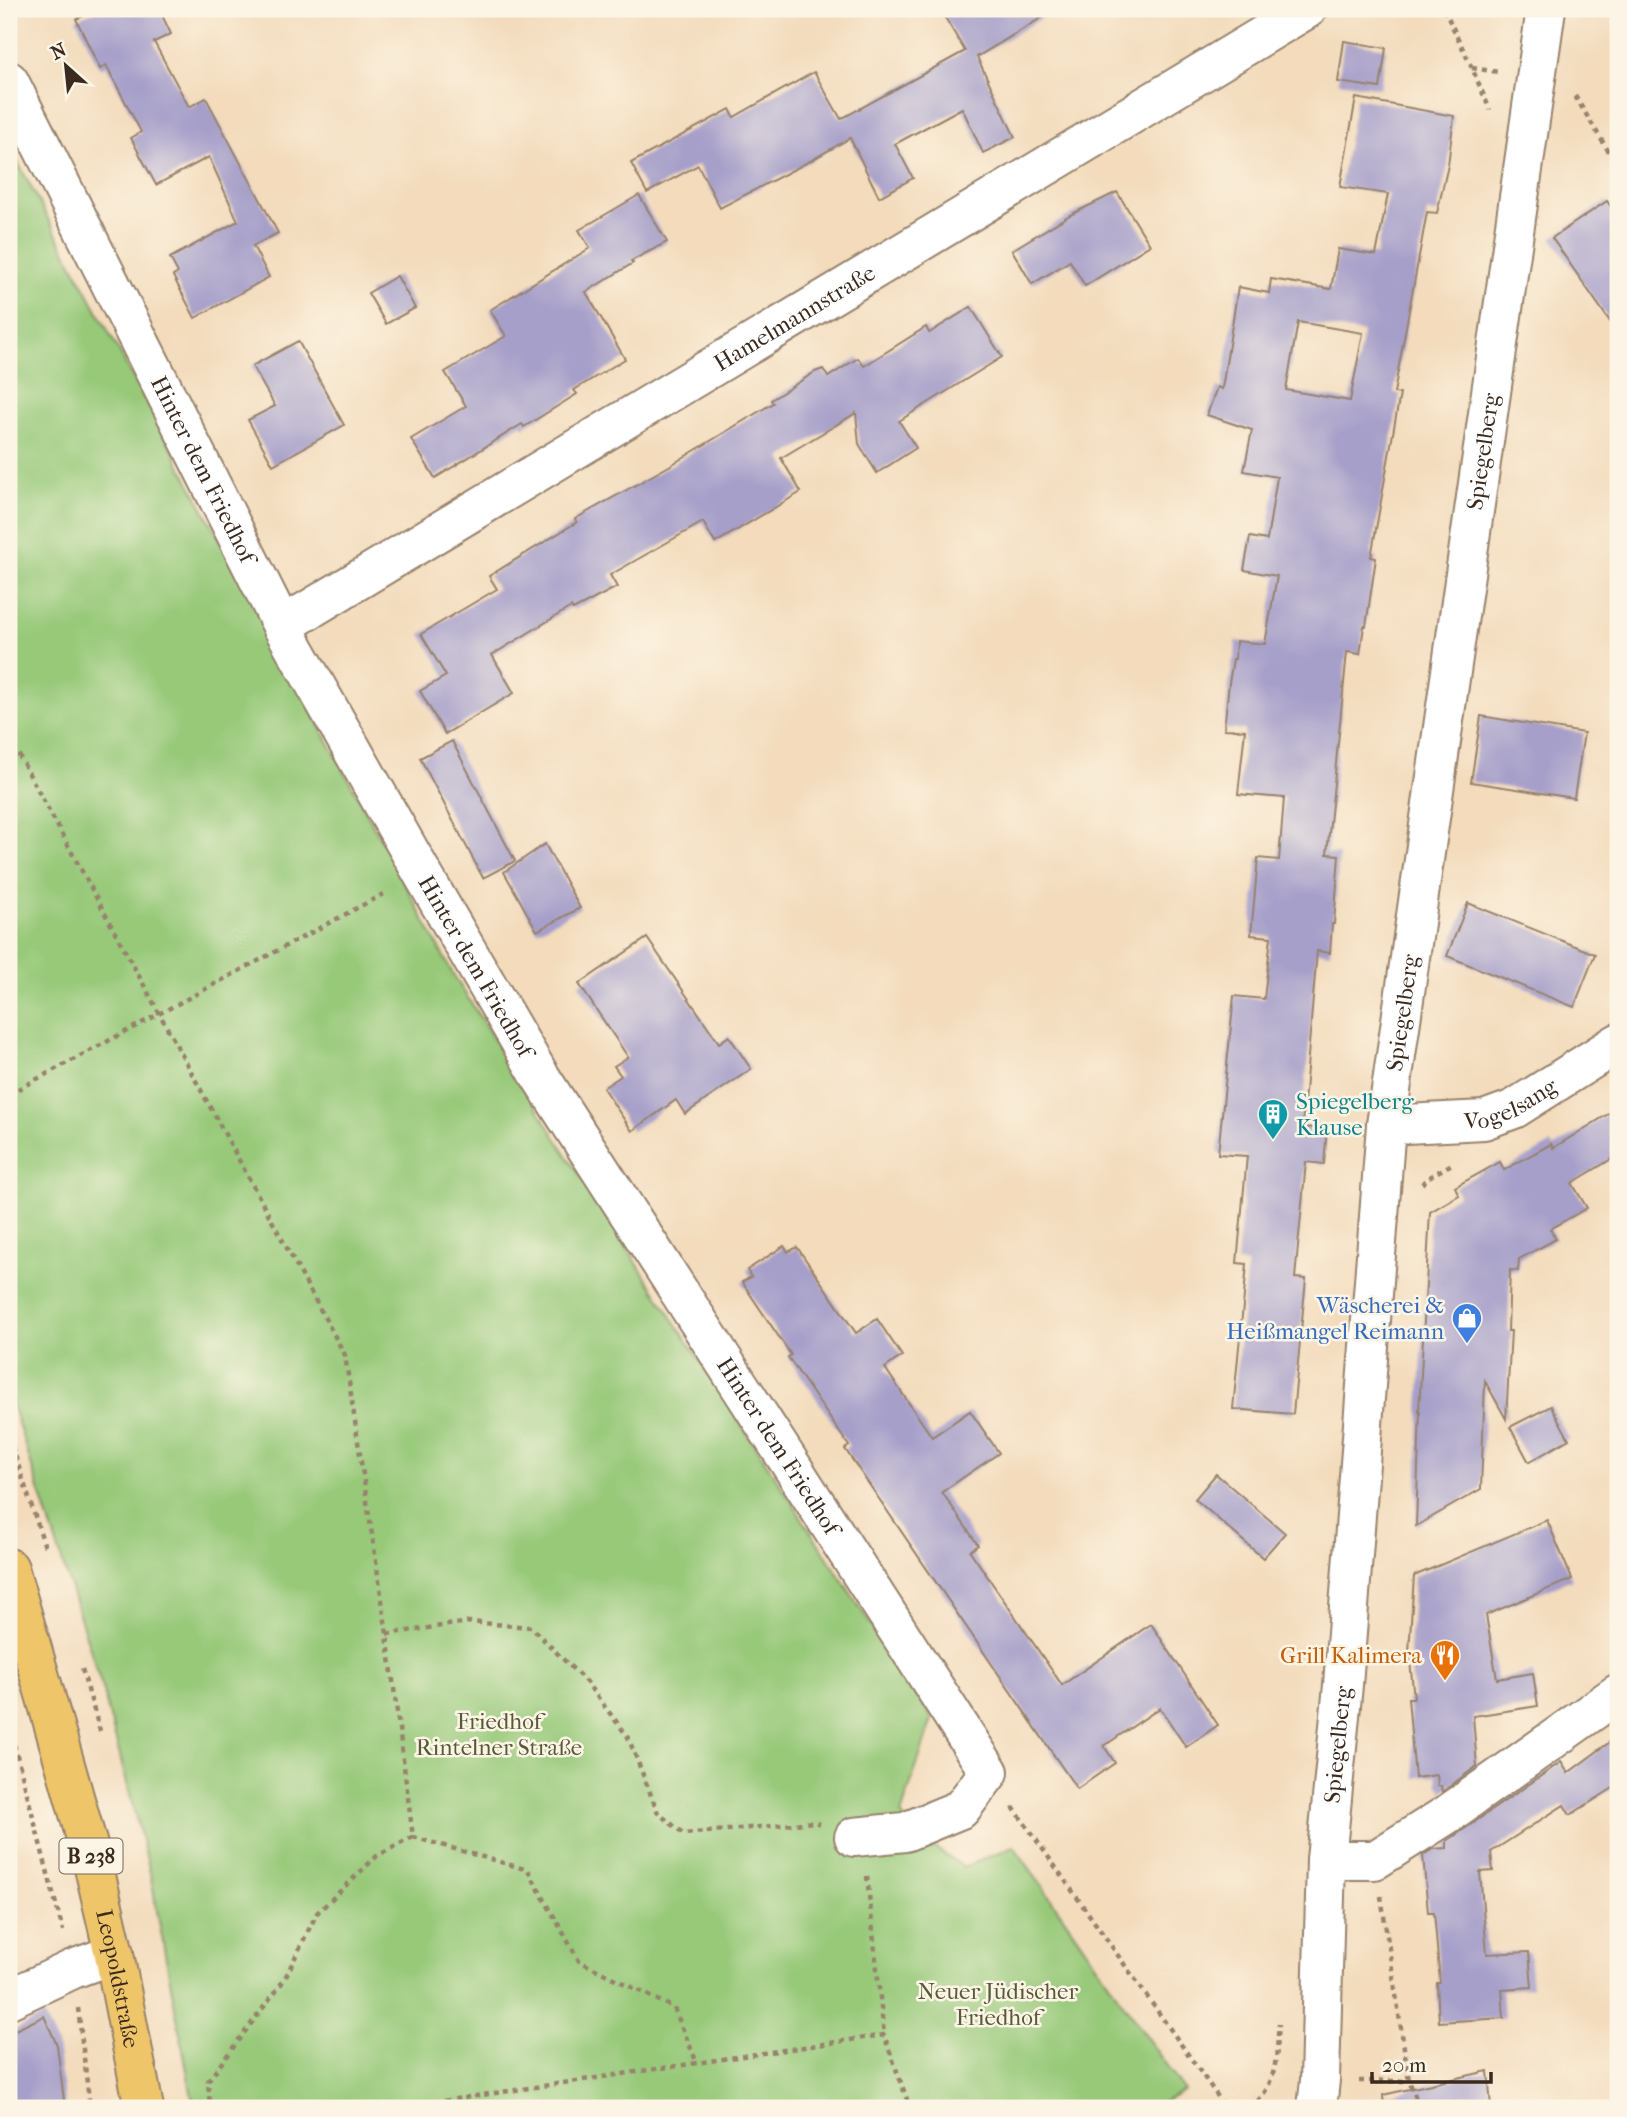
<svg xmlns="http://www.w3.org/2000/svg" width="1627" height="2117" viewBox="0 0 1627 2117" font-family="'IM FELL French Canon',serif">
	<style>
		.green { fill: #97c979; stroke: #697a4c; stroke-width: 2 }
		.building { fill: #a69fc9; fill-rule: evenodd }
		.lines { fill: none; stroke-linecap: round; stroke-linejoin: round }
		.minor-casing { stroke: #97826d; stroke-width: 42 }
		.major-casing { stroke: #97826d; stroke-width: 42 }
		.path { stroke: #97826d; stroke-width: 4.5; stroke-dasharray: 5 5; stroke-linecap: butt }
		.minor { stroke: #fff; stroke-width: 38 }
		.major { stroke: #eec569; stroke-width: 38 }
		.labels { text-anchor: middle; dominant-baseline: central; stroke-width: 5; stroke-linejoin: round; paint-order: stroke }
		.shield { fill: #fcf5e5; stroke: #75675a; stroke-width: 2 }
		.shield-label { font-size: 21px; font-weight: bold; fill: #3b2a1e }
		.street-label { font-size: 23px; fill: #3b2a1e; stroke: #fcf5e5 }
		.culture-label { font-size: 23px; fill: #0d838f; stroke: #fcf5e5; text-anchor: start }
		.shop-label { font-size: 23px; fill: #366cbe; stroke: #fcf5e5; text-anchor: end }
		.food-label { font-size: 23px; fill: #c56008; stroke: #fcf5e5; text-anchor: end }
		.park-label { font-size: 23px; fill: #575a39; stroke: #fcf5e5 }
	</style>
	<rect width="100%" height="100%" fill="#fcf5e5"/>
	<filter id="ink" filterUnits="userSpaceOnUse"><feTurbulence type="fractalNoise" baseFrequency=".0143" numOctaves="2"/><feDisplacementMap in="SourceGraphic" scale="14" xChannelSelector="R" yChannelSelector="G"/><feConvolveMatrix kernelMatrix="1 2 1 2 8 2 1 2 1" color-interpolation-filters="sRGB"/></filter>
	<filter id="wash" filterUnits="userSpaceOnUse"><feTurbulence type="fractalNoise" baseFrequency=".00686" numOctaves="4" result="noise"/><feDisplacementMap in="SourceGraphic" scale="28" xChannelSelector="R" yChannelSelector="G"/><feGaussianBlur stdDeviation="1.57" result="paint"/><feColorMatrix in="noise" values="0 0 0 0 0 0 0 0 0 0 0 0 0 0 0 0 0 1.4 0 .05"/><feComposite in="paint" operator="in"/></filter>
	<g filter="url(#wash)">
		<rect width="100%" height="100%" fill="#f3dbbc"/>
		<!-- green -->
		<polygon class="green" points="9,146 454,976 570,1160 932,1719 901,1814 918,1837 964,1867 1014,1846 1184,2091 1152,2108 194,2108 149,1868 101,1683 9,1395"/>
		<g id="blocks">
			<!-- building -->
			<g class="building">
				<polygon points="100,9 159,9 171,34 154,42 189,107 206,98 278,233 253,246 269,277 195,318 173,276 178,273 170,258 238,221 209,157 156,185 131,138 141,132 106,65 100,69 76,19"/>
				<polygon points="940,9 1056,9 977,57 1015,137 983,153 962,108 895,144 913,178 879,197 850,138 810,161 720,208 698,165 647,193 631,163 730,109 734,117 814,72 841,119 965,51"/>
				<polygon points="1344,41 1386,48 1380,88 1338,82"/>
				<path d="M1356,98L1454,116L1448,165L1437,213L1427,212L1394,393L1400,394L1371,557L1376,558L1366,626H1364L1360,654L1347,652L1327,854L1339,855L1334,924H1332L1330,953L1317,951L1302,1127L1327,1129L1324,1164L1306,1162L1295,1278L1306,1279L1293,1414L1233,1409L1247,1264L1237,1263L1247,1156L1218,1154L1234,996L1264,999L1271,937L1251,935L1258,858L1279,860L1284,798L1238,794L1245,730L1224,729L1229,683L1233,659H1235L1236,641L1265,644L1277,576L1244,570L1250,537L1267,540L1277,477L1244,471L1252,430L1207,415L1217,387L1222,389L1238,287L1269,293L1271,279L1331,289L1338,249L1376,255L1388,194L1340,187ZM1298,322L1363,333L1350,401L1286,390Z"/>
				<polygon points="1117,192 1150,245 1085,286 1070,261 1032,284 1012,250 1070,215"/>
				<polygon points="639,195 667,242 631,261 633,263 586,292 625,359 574,390 577,394 524,427 522,424 435,478 411,439 466,406 445,372 506,336 490,310 590,248 579,230"/>
				<polygon points="1607,201 1618,217 1618,333 1552,238"/>
				<polygon points="397,276 415,308 386,324 368,293"/>
				<polygon points="971,307 1002,357 899,421 916,448 877,473 859,444 856,413 781,458 801,492 715,543 703,522 610,575 617,587 573,610 571,607 492,655 514,693 445,734 420,691 446,676 421,634 497,589 489,576 577,522 575,519 671,465 773,403 771,400 815,372 823,369 828,377 858,358 864,366 926,327 929,333"/>
				<polygon points="298,341 344,425 273,465 248,420 275,406 252,366"/>
				<polygon points="1481,716 1584,733 1574,798 1471,782"/>
				<polygon points="452,741 515,861 483,878 420,758"/>
				<polygon points="545,844 580,908 537,931 504,872"/>
				<polygon points="1468,903 1595,954 1574,1007 1447,956"/>
				<polygon points="647,938 719,1043 729,1036 751,1069 685,1114 676,1100 632,1131 603,1088 621,1076 614,1066 628,1057 579,984"/>
				<polygon points="1618,1108 1618,1155 1572,1183 1587,1208 1550,1229 1556,1239 1519,1259 1518,1271 1510,1270 1508,1331 1511,1331 1506,1419 1485,1381 1481,1489 1416,1526 1420,1411 1419,1411 1430,1212 1459,1195 1455,1187 1500,1162 1504,1170 1551,1144 1553,1148"/>
				<polygon points="784,1246 788,1252 797,1247 856,1333 877,1319 902,1356 885,1368 932,1437 970,1411 999,1453 942,1492 978,1545 970,1551 1062,1685 1151,1624 1218,1725 1186,1747 1160,1708 1104,1746 1115,1763 1077,1789 845,1449 849,1446 788,1357 791,1355 742,1282 751,1277 747,1270"/>
				<polygon points="1551,1406 1569,1439 1529,1462 1510,1427"/>
				<polygon points="1216,1474 1285,1533 1263,1558 1195,1499"/>
				<polygon points="1547,1520 1572,1579 1486,1615 1497,1679 1533,1673 1538,1706 1473,1716 1477,1766 1442,1792 1441,1786 1438,1786 1437,1775 1415,1778 1408,1698 1414,1698 1409,1652 1414,1576"/>
				<polygon points="1618,1736 1618,1785 1570,1815 1564,1805 1491,1852 1493,1871 1480,1872 1487,1954 1529,1952 1532,1987 1502,1989 1504,2018 1439,2022 1437,1983 1440,1983 1434,1912 1428,1912 1423,1855 1433,1849 1447,1848 1447,1841 1561,1762 1568,1773"/>
				<polygon points="44,2016 57,2045 65,2108 9,2108 9,2033"/>
				<polygon points="1488,2071 1491,2108 1384,2108 1383,2095"/>
			</g>
		</g>
	</g>
	<g filter="url(#ink)">
		<use href="#blocks" fill-opacity="0" stroke="#97826d" stroke-width="2"/>
		<g class="lines">
			<!-- minor casing -->
			<g class="minor-casing">
				<g id="minor">
					<path id="s1" d="M9,81L282,626L422,873L540,1076L989,1772L961,1809L905,1832L854,1837"/>
					<path id="s2" d="M282,626L1307,9"/>
					<path id="s3" d="M1386,1125L1484,1120L1514,1109L1618,1043"/>
					<polyline points="1326,1860 1375,1860 1448,1814 1617,1694"/>
					<polyline points="9,1999 73,1969 114,1954"/>
					<path id="s4" d="M1317,2108L1320,2080L1326,1860L1343,1685L1386,1125L1546,9"/>
				</g>
			</g>
			<!-- major casing -->
			<g class="major-casing">
				<g id="major">
					<path id="s5" d="M9,1568L93,1863L114,1954L144,2108"/>
				</g>
			</g>
			<!-- path -->
			<g class="path">
				<polyline points="1444,9 1472,68 1490,110"/>
				<polyline points="1472,68 1498,72"/>
				<polyline points="1575,96 1618,167"/>
				<polyline points="9,737 345,1355 387,1634 413,1837 377,1856 317,1913 284,1980 208,2081 210,2108"/>
				<polyline points="9,1094 387,892"/>
				<polyline points="1422,1184 1427,1178 1452,1164"/>
				<polyline points="9,1437 45,1547"/>
				<polyline points="387,1634 469,1622 531,1627 586,1682 628,1737 658,1813 684,1834 815,1822 820,1824"/>
				<polyline points="82,1669 100,1731"/>
				<polyline points="9,1725 63,1931"/>
				<polyline points="1013,1807 1226,2108"/>
				<polyline points="413,1837 528,1870 579,1961 674,2008 697,2063"/>
				<polyline points="867,1876 884,2035"/>
				<polyline points="1381,1896 1409,2081 1420,2108"/>
				<polyline points="78,2008 90,2108"/>
				<polyline points="1359,2081 1409,2081"/>
				<polyline points="395,2108 884,2035 910,2108"/>
				<path d="M1250,2108C1278,2086 1276,2056 1279,2024"/>
			</g>
			<!-- minor -->
			<use href="#minor" class="minor"/>
			<!-- major -->
			<use href="#major" class="major"/>
		</g>
	</g>
	<!-- icons -->
	<defs>
		<g id="building-pin" transform="scale(1.575)"><path d="M0 17L-7.5 6A9.5 9.5 0 1 1 7.5 6Z" fill="#0f9aa8" stroke="#fcf5e5"/><path d="M-4-6H4V6H1V3H-1V6H-4ZM-2.5-4.3h1.7v1.8h-1.7ZM.8-4.3h1.7v1.8H.8ZM-2.5-1h1.7V.8h-1.7ZM.8-1h1.7V.8H.8Z" fill="#fff"/></g>
		<g id="shop-pin" transform="scale(1.575)"><path d="M0 17L-7.5 6A9.5 9.5 0 1 1 7.5 6Z" fill="#3f7fe0" stroke="#fcf5e5"/><path d="M-5-2.5h2.3a2.7 3.5 0 0 1 5.4 0H5L5.5 6h-11ZM-1.5-2.5h3a1.5 2.3 0 0 0-3 0Z" fill="#fff"/></g>
		<g id="restaurant-pin" transform="scale(1.575)"><path d="M0 17L-7.5 6A9.5 9.5 0 1 1 7.5 6Z" fill="#e8710a" stroke="#fcf5e5"/><path d="M-5-6h1v4h1v-4h1v4h1v-4h1v5L-1.5 .5V6h-2V.5L-5-1ZM5-6V6H3V1.5H1.5Q1.5-4 5-6Z" fill="#fff"/></g>
	</defs>
	<g fill-rule="evenodd">
		<use href="#building-pin" x="1273" y="1114"/>
		<use href="#shop-pin" x="1467" y="1318"/>
		<use href="#restaurant-pin" x="1445" y="1655"/>
	</g>
	<g class="labels">
		<!-- shield labels -->
		<rect class="shield" x="59.5" y="1838.5" width="63" height="35" rx="5"/>
		<g class="shield-label">
			<text x="91" y="1856">B 238</text>
		</g>
		<!-- street labels -->
		<g class="street-label">
			<text stroke="none"><textPath href="#s2" startOffset="598">Hamelmannstraße</textPath></text>
			<text stroke="none"><textPath href="#s4" startOffset="1666">Spiegelberg</textPath></text>
			<text stroke="none"><textPath href="#s1" startOffset="434">Hinter dem Friedhof</textPath></text>
			<text stroke="none"><textPath href="#s1" startOffset="1001">Hinter dem Friedhof</textPath></text>
			<text stroke="none"><textPath href="#s4" startOffset="1099">Spiegelberg</textPath></text>
			<text stroke="none"><textPath href="#s3" startOffset="128">Vogelsang</textPath></text>
			<text stroke="none"><textPath href="#s1" startOffset="1568">Hinter dem Friedhof</textPath></text>
			<text stroke="none"><textPath href="#s4" startOffset="364">Spiegelberg</textPath></text>
			<text stroke="none"><textPath href="#s5" startOffset="425">Leopoldstraße</textPath></text>
		</g>
		<!-- culture labels -->
		<g class="culture-label">
			<text x="1296" y="1101">Spiegelberg<tspan x="1296" dy="26">Klause</tspan></text>
		</g>
		<!-- shop labels -->
		<g class="shop-label">
			<text x="1444" y="1305">Wäscherei &amp;<tspan x="1444" dy="26">Heißmangel Reimann</tspan></text>
		</g>
		<!-- food labels -->
		<g class="food-label">
			<text x="1422" y="1655">Grill Kalimera</text>
		</g>
		<!-- park labels -->
		<g class="park-label">
			<text x="499" y="1721">Friedhof<tspan x="499" dy="26">Rintelner Straße</tspan></text>
			<text x="998" y="1991">Neuer Jüdischer<tspan x="998" dy="26">Friedhof</tspan></text>
		</g>
	</g>
	<!-- margin -->
	<rect width="1627" height="2117" fill="none" stroke="#fcf5e5" stroke-width="35"/>
	<!-- north arrow -->
	<g transform="translate(66 66) rotate(333)" stroke="#fcf5e5" stroke-width="5" paint-order="stroke">
	<path d="M0-5L12 26L0 18L-12 26Z" fill="#3b2a1e"/>
	<text y="-10" font-size="19" font-weight="bold" text-anchor="middle" fill="#3b2a1e">N</text>
	</g>
	<!-- scale -->
	<path d="M1372 2072v10h119v-10" fill="none" stroke="#3b2a1e" stroke-width="3.5"/>
	<text x="1382" y="2072" font-size="21" fill="#3b2a1e" stroke="#fcf5e5" stroke-width="5" paint-order="stroke">20 m</text>
</svg>
